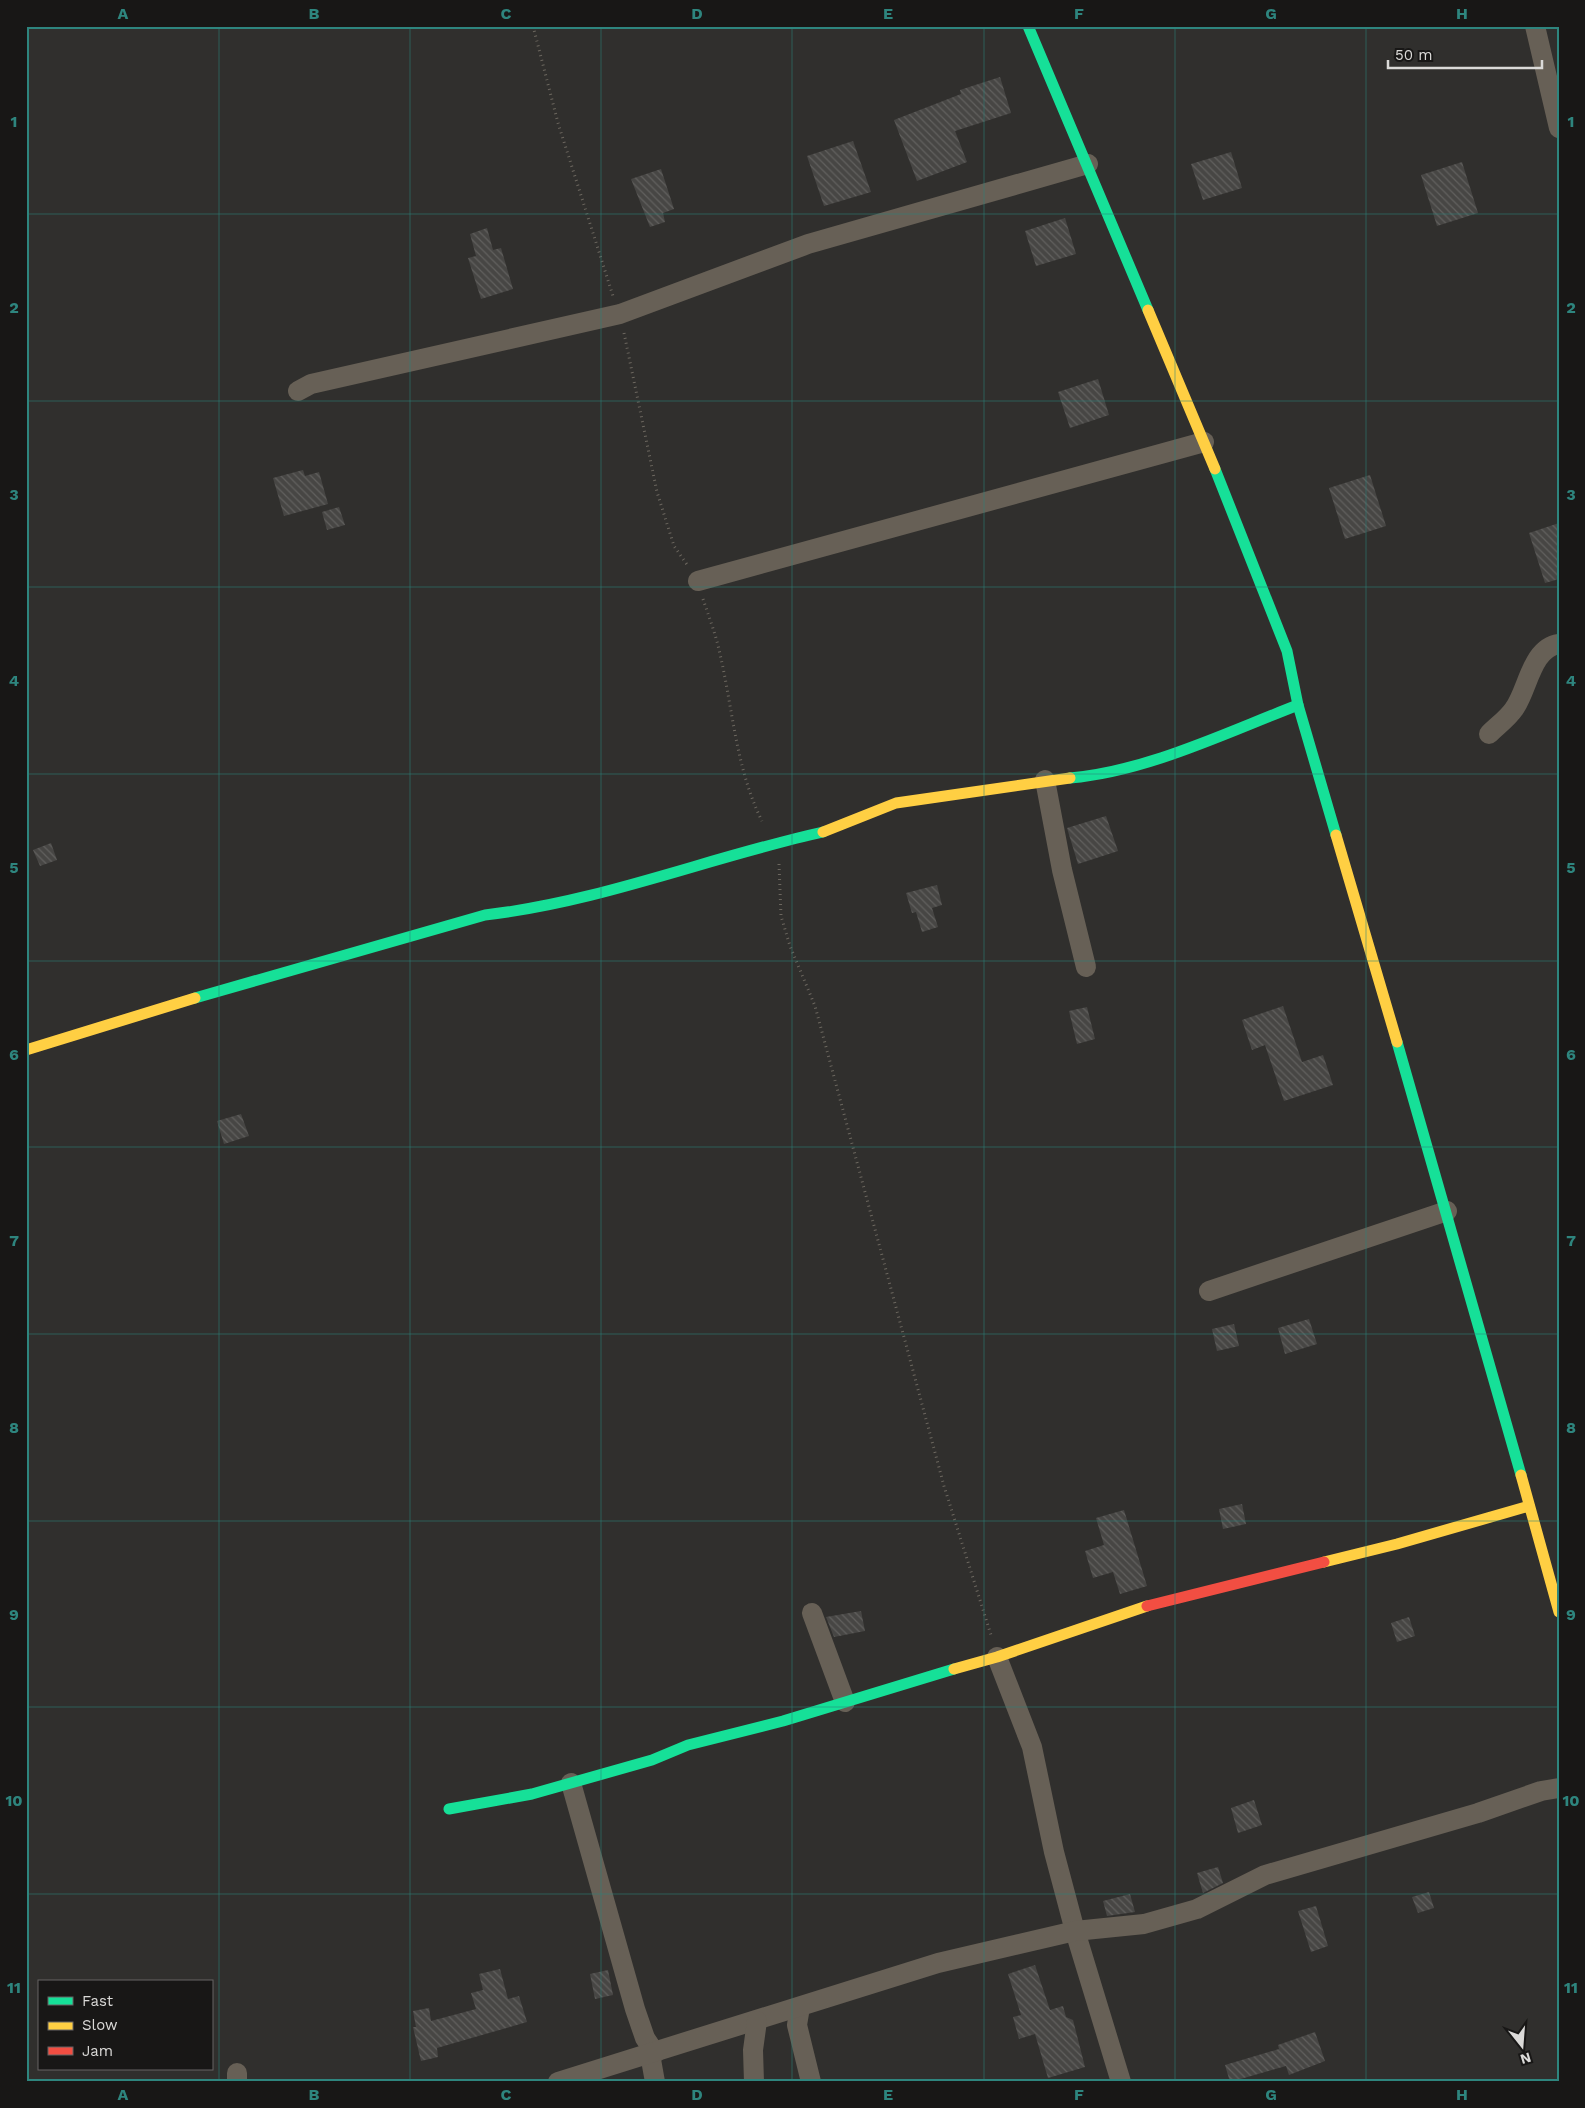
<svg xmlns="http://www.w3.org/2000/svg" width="1585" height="2108" viewBox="0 0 1585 2108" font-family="'Work Sans',sans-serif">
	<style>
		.building { fill: url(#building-back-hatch) }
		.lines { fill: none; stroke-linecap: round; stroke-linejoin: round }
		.path { stroke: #6c675f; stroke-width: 3; stroke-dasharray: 1 4; stroke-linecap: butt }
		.street { stroke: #676056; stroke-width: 20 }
		.fast { stroke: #16e098; stroke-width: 11 }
		.slow { stroke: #ffcf43; stroke-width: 11 }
		.jam { stroke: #f24e42; stroke-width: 11 }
		.grid { fill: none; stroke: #2e857e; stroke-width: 1; stroke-opacity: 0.55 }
		.neatline { fill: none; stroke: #2e857e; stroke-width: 2 }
		.grid-label { font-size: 16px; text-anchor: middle; font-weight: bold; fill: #2e857e }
	</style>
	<defs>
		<pattern id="building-back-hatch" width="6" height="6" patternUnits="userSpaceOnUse" patternTransform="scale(1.25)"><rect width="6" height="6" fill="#474644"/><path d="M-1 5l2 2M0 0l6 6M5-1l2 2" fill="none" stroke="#61605e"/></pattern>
	</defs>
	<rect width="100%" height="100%" fill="#302f2d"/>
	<!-- building -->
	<g class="building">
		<polygon points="1000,77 1011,113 955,131 967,162 917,181 894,120 961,94 960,90"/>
		<polygon points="853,141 871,192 824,206 807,156"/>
		<polygon points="1231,152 1242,188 1203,200 1191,164"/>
		<polygon points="1462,162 1478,213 1437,226 1421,175"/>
		<polygon points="661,169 674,209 663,213 665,222 650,227 631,179"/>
		<polygon points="1065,218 1076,254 1036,266 1025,231"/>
		<polygon points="487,228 493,250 501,248 513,289 481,299 468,258 476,256 470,234"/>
		<polygon points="1098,379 1109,415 1070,428 1058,392"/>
		<polygon points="303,470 305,476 319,472 328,504 284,516 273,478"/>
		<polygon points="1370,475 1386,526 1345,539 1329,488"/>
		<polygon points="339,507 345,525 327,530 322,512"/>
		<polygon points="1559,523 1559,579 1545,583 1529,533"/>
		<polygon points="1106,816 1118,851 1078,864 1067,828"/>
		<polygon points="51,843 57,860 40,866 33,850"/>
		<polygon points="937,885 942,905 932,908 938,927 922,932 916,912 912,913 906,893"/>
		<polygon points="1283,1006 1302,1062 1323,1055 1333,1085 1284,1101 1265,1045 1252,1050 1242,1020"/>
		<polygon points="1087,1007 1095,1039 1077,1044 1069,1011"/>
		<polygon points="241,1114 249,1136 224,1144 217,1121"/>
		<polygon points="1309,1319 1317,1344 1285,1354 1278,1328"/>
		<polygon points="1234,1324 1239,1346 1217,1351 1212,1329"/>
		<polygon points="1242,1504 1246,1524 1223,1529 1219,1509"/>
		<polygon points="1124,1510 1147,1586 1120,1594 1113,1572 1093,1578 1085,1551 1104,1545 1096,1518"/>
		<polygon points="861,1611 865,1631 834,1637 826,1617"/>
		<polygon points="1409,1617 1415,1636 1397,1642 1391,1623"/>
		<polygon points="1254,1800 1262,1825 1238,1833 1231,1808"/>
		<polygon points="1218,1867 1223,1883 1203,1893 1197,1873"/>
		<polygon points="1429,1892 1434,1908 1418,1913 1412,1897"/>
		<polygon points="1130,1894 1135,1912 1107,1916 1103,1901"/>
		<polygon points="1316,1906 1328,1946 1311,1952 1298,1911"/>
		<polygon points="1035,1965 1050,2010 1063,2006 1066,2017 1073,2020 1085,2067 1048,2078 1035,2034 1019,2039 1013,2017 1021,2015 1008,1974"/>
		<polygon points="500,1969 508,1999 519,1996 527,2022 437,2048 438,2057 421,2061 413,2027 416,2027 413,2011 429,2008 431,2021 476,2009 471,1993 483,1990 479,1974"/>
		<polygon points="608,1970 613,1995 595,1999 590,1974"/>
		<polygon points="1315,2032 1325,2061 1289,2075 1286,2066 1230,2082 1225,2065 1279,2049 1278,2045"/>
	</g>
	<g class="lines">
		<!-- path -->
		<g class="path">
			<polyline points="533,26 558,123 613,296"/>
			<polyline points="624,333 657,492 674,546 688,566"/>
			<path d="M703,599C709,617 716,635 720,654C733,710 736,769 762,821"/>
			<polyline points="779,864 781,916 790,946 815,1006 944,1486 991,1635"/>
		</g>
		<!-- street -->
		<g class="street">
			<polyline points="1535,26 1559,128"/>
			<polyline points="298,391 311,384 620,314 808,244 1088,164"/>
			<polyline points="698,581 1204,442"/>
			<path d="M1489,734C1497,726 1508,718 1514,709C1528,690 1531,648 1559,644"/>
			<polyline points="1045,780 1062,870 1086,967"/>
			<polyline points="1209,1291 1447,1211"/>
			<polyline points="812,1613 845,1702"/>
			<polyline points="997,1657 1032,1747 1054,1852 1075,1931 1121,2082"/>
			<polyline points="571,1783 635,2009 645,2038 655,2053"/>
			<polyline points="800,2007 797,2025 811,2082"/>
			<polyline points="650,2054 655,2082"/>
			<polyline points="237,2073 237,2082"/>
			<polyline points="558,2082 938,1963 1075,1931 1144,1924 1197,1909 1265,1875 1478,1813 1541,1791 1559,1788"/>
			<polyline points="754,2082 753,2050 757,2021"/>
		</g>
		<!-- fast -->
		<g class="fast">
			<polyline points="1028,26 1148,310"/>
			<polyline points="1215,469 1287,651 1298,705 1336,835"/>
			<path d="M1070,778C1148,771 1225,733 1298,705"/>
			<path d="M195,998L485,915C600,902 710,857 823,832"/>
			<polyline points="1397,1042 1521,1475"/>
			<polyline points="449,1809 532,1794 652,1760 688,1745 783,1721 954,1669"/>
		</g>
		<!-- slow -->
		<g class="slow">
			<polyline points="1148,310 1215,469"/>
			<polyline points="823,832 896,803 1070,778"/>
			<polyline points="1336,835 1397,1042"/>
			<polyline points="26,1050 195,998"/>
			<polyline points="1521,1475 1559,1612"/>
			<polyline points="1324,1562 1397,1544 1529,1506"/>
			<polyline points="954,1669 997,1657 1147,1606"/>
		</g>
		<!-- jam -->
		<polyline class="jam" points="1147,1606 1324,1562"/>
	</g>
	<!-- grid -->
	<path class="grid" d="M219,26V2082M410,26V2082M601,26V2082M792,26V2082M984,26V2082M1175,26V2082M1366,26V2082M26,214H1559M26,401H1559M26,587H1559M26,774H1559M26,961H1559M26,1147H1559M26,1334H1559M26,1521H1559M26,1707H1559M26,1894H1559"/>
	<!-- border -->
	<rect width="1585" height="2108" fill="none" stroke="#181716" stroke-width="55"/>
	<!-- legend -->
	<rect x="38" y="1980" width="175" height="90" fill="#181716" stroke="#666564"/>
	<rect x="48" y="1997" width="25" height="8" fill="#16e098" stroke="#666564"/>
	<text x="82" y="2006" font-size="15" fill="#dbdad8">Fast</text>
	<rect x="48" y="2022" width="25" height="8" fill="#ffcf43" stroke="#666564"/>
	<text x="82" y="2030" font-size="15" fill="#dbdad8">Slow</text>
	<rect x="48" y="2047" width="25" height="8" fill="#f24e42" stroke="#666564"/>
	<text x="82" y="2056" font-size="15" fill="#dbdad8">Jam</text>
	<!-- north arrow -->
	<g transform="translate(1522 2046) rotate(163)" stroke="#181716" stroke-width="4" paint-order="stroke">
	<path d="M0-4L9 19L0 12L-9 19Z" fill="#dbdad8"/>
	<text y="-8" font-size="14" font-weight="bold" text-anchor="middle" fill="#dbdad8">N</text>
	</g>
	<!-- scale -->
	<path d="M1388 60v8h154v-8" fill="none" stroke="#dbdad8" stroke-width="2.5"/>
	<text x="1395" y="60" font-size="15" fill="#dbdad8" stroke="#181716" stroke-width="4" paint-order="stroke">50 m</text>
	<rect x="28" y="28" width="1530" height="2052" class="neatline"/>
	<g class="grid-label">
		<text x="123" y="19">A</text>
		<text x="314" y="19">B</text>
		<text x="506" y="19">C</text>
		<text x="697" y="19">D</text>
		<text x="888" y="19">E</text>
		<text x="1079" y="19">F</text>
		<text x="1271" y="19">G</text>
		<text x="1462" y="19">H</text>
		<text x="14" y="127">1</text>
		<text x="1571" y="127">1</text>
		<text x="14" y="313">2</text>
		<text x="1571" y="313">2</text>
		<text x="14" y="500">3</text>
		<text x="1571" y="500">3</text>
		<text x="14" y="686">4</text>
		<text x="1571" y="686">4</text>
		<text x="14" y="873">5</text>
		<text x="1571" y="873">5</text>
		<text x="14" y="1060">6</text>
		<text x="1571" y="1060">6</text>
		<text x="14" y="1246">7</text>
		<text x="1571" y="1246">7</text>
		<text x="14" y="1433">8</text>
		<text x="1571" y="1433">8</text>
		<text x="14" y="1620">9</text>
		<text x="1571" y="1620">9</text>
		<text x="14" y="1806">10</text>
		<text x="1571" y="1806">10</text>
		<text x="14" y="1993">11</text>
		<text x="1571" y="1993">11</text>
		<text x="123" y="2100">A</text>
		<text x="314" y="2100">B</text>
		<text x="506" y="2100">C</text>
		<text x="697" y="2100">D</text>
		<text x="888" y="2100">E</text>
		<text x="1079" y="2100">F</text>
		<text x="1271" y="2100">G</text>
		<text x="1462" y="2100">H</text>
	</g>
</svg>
